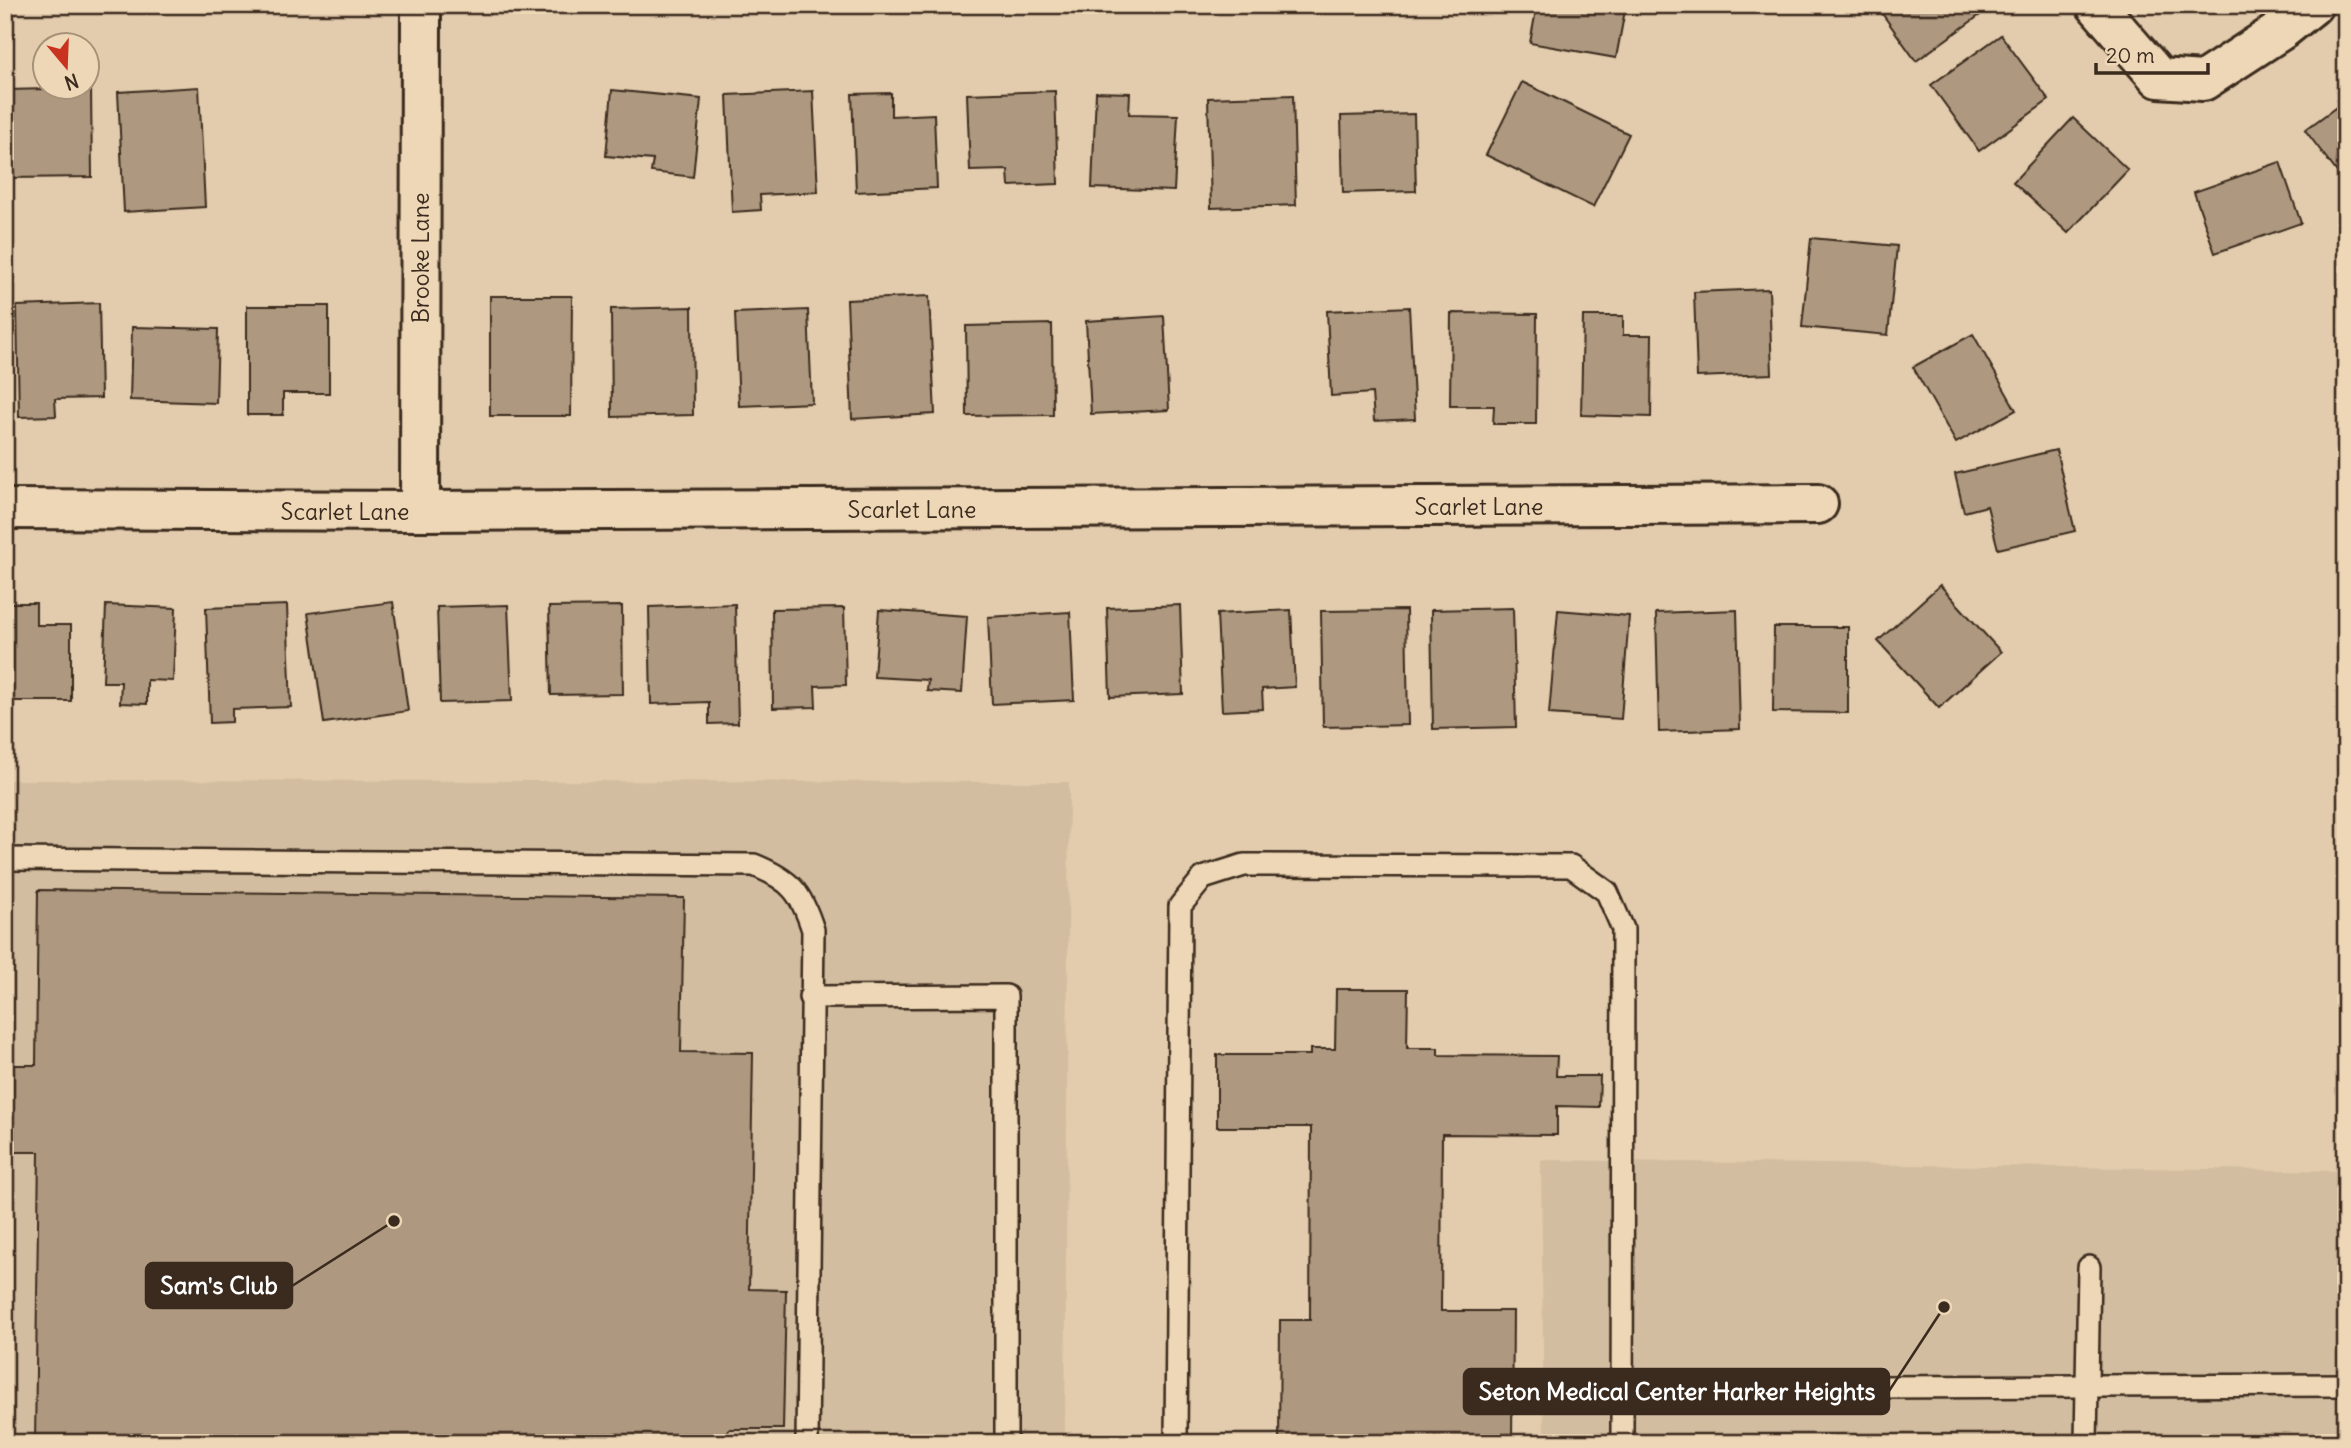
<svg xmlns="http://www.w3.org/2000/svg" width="2351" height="1448" viewBox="0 0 2351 1448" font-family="Delius,sans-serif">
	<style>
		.built { fill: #d2bda0 }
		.building { fill: #ae9980; stroke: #3b2a1e; stroke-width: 2 }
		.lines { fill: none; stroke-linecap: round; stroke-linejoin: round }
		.lane-casing { stroke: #3b2a1e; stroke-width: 26 }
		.street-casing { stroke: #3b2a1e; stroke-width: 44 }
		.lane { stroke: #edd7b6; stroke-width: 21 }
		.street { stroke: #edd7b6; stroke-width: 38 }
		.labels { text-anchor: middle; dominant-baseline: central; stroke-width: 6; stroke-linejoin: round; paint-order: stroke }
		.street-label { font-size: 23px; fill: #3b2a1e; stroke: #edd7b6 }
		.leader { fill: none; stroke: #3b2a1e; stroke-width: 2.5 }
		.callout-dot { fill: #3b2a1e; stroke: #edd7b6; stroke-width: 2.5 }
		.callout { fill: #3b2a1e; stroke: #3b2a1e; stroke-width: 2.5 }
		.callout-label { font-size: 24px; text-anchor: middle; font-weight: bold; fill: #fff }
	</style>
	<rect width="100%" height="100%" fill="#e2ccad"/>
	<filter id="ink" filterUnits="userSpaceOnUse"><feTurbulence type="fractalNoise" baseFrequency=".0143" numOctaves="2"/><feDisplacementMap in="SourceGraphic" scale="14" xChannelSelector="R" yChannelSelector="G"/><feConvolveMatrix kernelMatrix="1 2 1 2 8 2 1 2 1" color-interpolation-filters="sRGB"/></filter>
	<g filter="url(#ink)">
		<!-- built -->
		<g class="built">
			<polygon points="5,780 1069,782 1065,1443 5,1443"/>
			<polygon points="1541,1160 2346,1171 2346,1443 1544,1443"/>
		</g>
		<!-- building -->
		<g class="building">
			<polygon points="1537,5 1626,5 1616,58 1530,43"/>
			<polygon points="1876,5 1984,5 1987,10 1916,61"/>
			<polygon points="2001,35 2049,100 1979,151 1931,85"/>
			<polygon points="1522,82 1629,134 1593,207 1486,155"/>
			<polygon points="199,87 205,207 124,212 118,92"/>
			<polygon points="91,88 92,177 9,178 7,90"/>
			<polygon points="612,90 701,99 693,177 651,172 653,160 606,156"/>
			<polygon points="813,91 818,192 760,195 761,210 732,212 727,95"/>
			<polygon points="1055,91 1058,184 1009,186 1008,170 970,171 967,94"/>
			<polygon points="1096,92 1130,93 1129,114 1178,115 1174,191 1092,188"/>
			<polygon points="891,93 891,116 934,114 937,188 856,192 852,94"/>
			<polygon points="1293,95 1296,205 1211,208 1208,98"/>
			<polygon points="2346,100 2346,184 2305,130"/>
			<polygon points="1414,114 1416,191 1343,193 1341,116"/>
			<polygon points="2073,118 2128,170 2068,233 2013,182"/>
			<polygon points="2280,162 2301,223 2215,253 2194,192"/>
			<polygon points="1811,238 1897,246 1888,335 1802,327"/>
			<polygon points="1769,289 1772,374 1697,377 1694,292"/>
			<polygon points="490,296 572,296 571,416 490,416"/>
			<polygon points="929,296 935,414 852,419 847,300"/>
			<polygon points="99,303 101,398 55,399 56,416 19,417 17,306"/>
			<polygon points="247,306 329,306 329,393 283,393 283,415 247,415"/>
			<polygon points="692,307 693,415 612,417 611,309"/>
			<polygon points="1409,307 1415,419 1374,421 1372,393 1331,396 1327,311"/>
			<polygon points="808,310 812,403 739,406 735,313"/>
			<polygon points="1451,313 1537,314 1536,424 1493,424 1494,406 1450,406"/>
			<polygon points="1164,316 1169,410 1091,414 1086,321"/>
			<polygon points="1583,316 1623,316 1623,335 1652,335 1651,417 1581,415"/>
			<polygon points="1052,324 1053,415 967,416 966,326"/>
			<polygon points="132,327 218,329 216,403 130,400"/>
			<polygon points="1973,334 2016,410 1956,443 1913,367"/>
			<polygon points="2056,450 2075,531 1998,549 1987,506 1964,512 1955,474"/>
			<polygon points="1940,585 2001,652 1939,708 1878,641"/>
			<polygon points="393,602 408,711 324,723 308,613"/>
			<polygon points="5,603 36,603 36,625 71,625 71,701 5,701"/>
			<polygon points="735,604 738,723 709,724 709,702 651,704 649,607"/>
			<polygon points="106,605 176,608 173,681 147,680 147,704 120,703 121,682 103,682"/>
			<polygon points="287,605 291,707 232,709 232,722 210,723 206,608"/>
			<polygon points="508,605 512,701 440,703 437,607"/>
			<polygon points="1180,605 1183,694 1110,697 1107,608"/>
			<polygon points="622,606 623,694 551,695 549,607"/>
			<polygon points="844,608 846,685 815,686 816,707 773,708 772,609"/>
			<polygon points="1513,608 1516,727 1433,729 1431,610"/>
			<polygon points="879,610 967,616 962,693 927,691 928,680 874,677"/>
			<polygon points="1291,610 1295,687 1262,689 1263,709 1222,711 1217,614"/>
			<polygon points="1406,610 1408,725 1323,727 1321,611"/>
			<polygon points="1558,610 1629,616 1621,719 1549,714"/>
			<polygon points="1737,610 1740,729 1659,732 1656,613"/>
			<polygon points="1070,612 1074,700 992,704 988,617"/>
			<polygon points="1774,627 1848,627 1848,713 1773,712"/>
			<polygon points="38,890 684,898 681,1052 753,1053 749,1289 786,1290 783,1429 730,1429 714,1443 35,1443 39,1152 5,1152 5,1065 36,1065"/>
			<polygon points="1336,989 1408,989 1407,1048 1438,1048 1438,1055 1557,1056 1556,1076 1600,1076 1599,1107 1557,1106 1557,1135 1442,1134 1441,1311 1513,1311 1512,1443 1279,1443 1280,1320 1310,1320 1311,1127 1217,1127 1217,1055 1310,1055 1310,1049 1335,1049"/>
		</g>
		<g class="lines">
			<!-- lane casing -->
			<g class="lane-casing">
				<g id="lane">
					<path d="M5,859L754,865C791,880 801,892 813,930L807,1443"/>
					<polyline points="810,997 1006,996 1006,1443"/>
					<polyline points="1622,1388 2346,1385"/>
					<polyline points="1176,1443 1180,906 1203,878 1244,865 1571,866 1607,892 1623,929 1622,1443"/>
					<polyline points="2086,1443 2089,1267"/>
				</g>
			</g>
			<!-- street casing -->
			<g class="street-casing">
				<g id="street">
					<polyline points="2096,5 2159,78 2203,81 2283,29 2313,5"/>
					<polyline points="5,509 420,511 1818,504"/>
					<polyline points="420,511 421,5"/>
				</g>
			</g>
			<!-- lane -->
			<use href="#lane" class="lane"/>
			<!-- street -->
			<use href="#street" class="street"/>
		</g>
	</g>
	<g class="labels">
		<!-- street labels -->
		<g class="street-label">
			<text transform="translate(420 258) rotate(-90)">Brooke Lane</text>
			<text x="1479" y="506">Scarlet Lane</text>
			<text x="912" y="509">Scarlet Lane</text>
			<text x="345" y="511">Scarlet Lane</text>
		</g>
	</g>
	<!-- callouts -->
	<path class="leader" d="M394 1221L292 1286M1944 1307L1889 1391"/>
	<g class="callout-dot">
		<circle cx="394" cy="1221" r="7"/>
		<circle cx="1944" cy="1307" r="7"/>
	</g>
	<g class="callout">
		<rect x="146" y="1263" width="146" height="45" rx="7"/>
		<rect x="1464" y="1369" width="425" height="45" rx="7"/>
	</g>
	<g class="callout-label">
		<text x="219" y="1294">Sam's Club</text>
		<text x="1677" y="1400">Seton Medical Center Harker Heights</text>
	</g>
	<!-- margin -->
	<rect width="2351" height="1448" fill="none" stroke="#edd7b6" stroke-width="28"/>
	<rect x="14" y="14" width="2323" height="1420" fill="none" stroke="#3b2a1e" stroke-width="2.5" filter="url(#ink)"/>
	<!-- north arrow -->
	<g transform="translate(66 66) rotate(161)"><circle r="33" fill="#edd7b6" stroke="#a69279" stroke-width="2"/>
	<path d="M0-5L12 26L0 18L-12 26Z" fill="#c8321e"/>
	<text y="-10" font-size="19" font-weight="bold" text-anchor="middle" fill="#3b2a1e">N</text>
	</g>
	<!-- scale -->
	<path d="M2096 63v10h112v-10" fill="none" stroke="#3b2a1e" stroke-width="3.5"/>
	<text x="2106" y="63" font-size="21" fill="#3b2a1e" stroke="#edd7b6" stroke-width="5" paint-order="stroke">20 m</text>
</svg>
